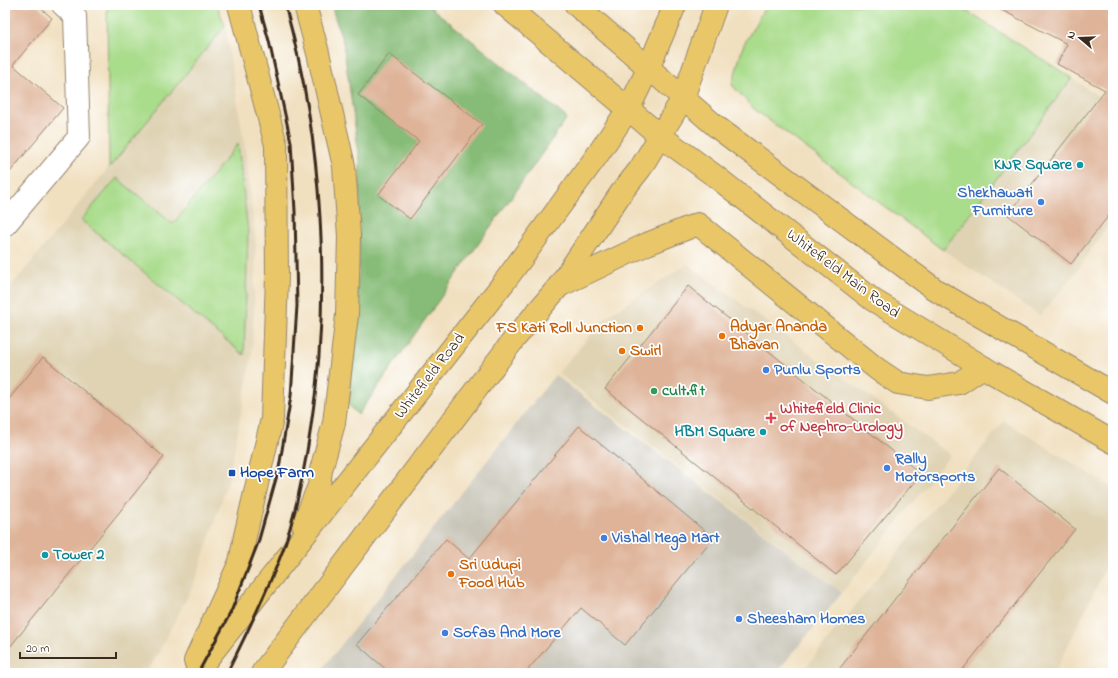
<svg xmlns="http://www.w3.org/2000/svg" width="1118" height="678" viewBox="0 0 1118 678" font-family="'Indie Flower',sans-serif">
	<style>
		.built { fill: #dfd3b4 }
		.industrial { fill: #c8c4b8 }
		.green { fill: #a9dc8b; stroke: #728354 }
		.forest { fill: #86bc77; stroke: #60734a }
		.building { fill: #deb398 }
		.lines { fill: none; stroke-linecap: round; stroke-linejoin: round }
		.minor-casing { stroke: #96856f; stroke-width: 24 }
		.major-casing { stroke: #96856f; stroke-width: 24 }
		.minor { stroke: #fff; stroke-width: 22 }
		.major { stroke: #e9c769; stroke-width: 22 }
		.rail { stroke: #3b2a1e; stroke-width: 3 }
		.culture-dot { fill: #0f9aa8; stroke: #fff; stroke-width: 1.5 }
		.shop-dot { fill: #3f7fe0; stroke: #fff; stroke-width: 1.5 }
		.food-dot { fill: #e8710a; stroke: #fff; stroke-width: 1.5 }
		.leisure-dot { fill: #2e9e5b; stroke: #fff; stroke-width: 1.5 }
		.health-dot { fill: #e0444e; stroke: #fff; stroke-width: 1.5 }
		.transit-dot { fill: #1a4fb4; stroke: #fff; stroke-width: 1.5 }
		.labels { text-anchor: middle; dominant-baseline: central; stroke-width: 3.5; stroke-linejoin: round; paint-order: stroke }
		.culture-label { font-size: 16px; font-weight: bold; fill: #0d838f; stroke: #fff; text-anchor: end }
		.shop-label { font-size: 16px; font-weight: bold; fill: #366cbe; stroke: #fff; text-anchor: start }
		.street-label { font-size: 16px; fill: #3b2a1e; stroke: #fff }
		.food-label { font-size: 16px; font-weight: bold; fill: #c56008; stroke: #fff; text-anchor: start }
		.leisure-label { font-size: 16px; font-weight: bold; fill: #27864d; stroke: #fff; text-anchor: start }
		.health-label { font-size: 16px; font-weight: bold; fill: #be3a42; stroke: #fff; text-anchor: start }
		.transit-label { font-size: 16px; font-weight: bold; fill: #164399; stroke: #fff; text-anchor: start }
	</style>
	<rect width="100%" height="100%" fill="#fff"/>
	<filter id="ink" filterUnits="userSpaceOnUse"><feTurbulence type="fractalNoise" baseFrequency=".025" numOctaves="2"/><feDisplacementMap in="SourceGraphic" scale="8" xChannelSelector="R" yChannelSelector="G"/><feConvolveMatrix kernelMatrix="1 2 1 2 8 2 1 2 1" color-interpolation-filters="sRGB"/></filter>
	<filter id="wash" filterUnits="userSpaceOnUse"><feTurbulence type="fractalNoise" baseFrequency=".012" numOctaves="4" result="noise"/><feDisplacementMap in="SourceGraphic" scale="16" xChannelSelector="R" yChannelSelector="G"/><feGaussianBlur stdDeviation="0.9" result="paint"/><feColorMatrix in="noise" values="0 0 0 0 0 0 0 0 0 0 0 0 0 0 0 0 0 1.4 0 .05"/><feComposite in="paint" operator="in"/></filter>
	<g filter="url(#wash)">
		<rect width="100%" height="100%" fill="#f1e0c0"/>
		<!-- built -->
		<g class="built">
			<polygon points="225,26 246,154 256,247 252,354 229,478 194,584 153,663 145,673 5,673 5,294"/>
			<polygon points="1072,78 1113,107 1113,217 1077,271 1040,316 943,250"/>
			<polygon points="687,264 950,455 842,593 558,373 606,317"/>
			<polygon points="1004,421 1113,488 1113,552 1055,673 801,673"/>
		</g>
		<!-- industrial -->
		<polygon class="industrial" points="555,375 842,593 776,673 319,673"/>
		<!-- green -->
		<g class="green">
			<polygon points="104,5 217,5 225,26 109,168 107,8"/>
			<polygon points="766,5 957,5 1072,78 943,250 754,109 732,85 743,46"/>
			<polygon points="238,144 248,233 244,355 81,220 117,178 173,224"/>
		</g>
		<!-- forest -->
		<polygon class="forest" points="331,5 428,5 567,118 358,415 348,404 359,265 360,161 343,42"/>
		<g id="blocks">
			<!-- building -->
			<g class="building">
				<polygon points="5,5 37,5 52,18 13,65 63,108 5,178"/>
				<polygon points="992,5 1113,5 1113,210 1071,264 1008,215 1105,90 1057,64 1067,44"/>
				<polygon points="389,54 482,124 410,219 378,195 419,141 358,95"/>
				<polygon points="688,286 921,474 836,575 605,389"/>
				<polygon points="43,357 164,457 5,653 5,404"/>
				<polygon points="579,426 713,538 625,645 581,608 525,673 390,673 357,644 446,539 469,559"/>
				<polygon points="999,468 1075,529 960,673 836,673"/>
			</g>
		</g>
	</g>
	<g filter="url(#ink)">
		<use href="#blocks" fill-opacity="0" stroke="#96856f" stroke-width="1"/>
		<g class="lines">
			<!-- minor casing -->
			<g class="minor-casing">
				<polyline id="minor" points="5,225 79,137 75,16 63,5"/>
			</g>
			<!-- major casing -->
			<g class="major-casing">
				<g id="major">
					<polyline points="505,5 659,135 715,176 873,300 993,373 1113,442"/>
					<polyline points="576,5 718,128 937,291 1113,393"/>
					<polyline points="559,286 647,244 698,224 877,369 898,383 928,388 959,383 983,367"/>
					<polyline points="303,525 319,486 321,470 334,423 347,315 349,236 344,166 318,53 305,5"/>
					<polyline points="195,661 240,562 245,536 272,419 277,277 276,145 239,5"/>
					<polyline points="196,673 505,281 596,157 629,108 648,69 675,5"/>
					<polyline points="262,673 515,338 559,286 621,193 640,169 683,98 716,5"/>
				</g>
			</g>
			<!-- minor -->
			<use href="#minor" class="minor"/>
			<!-- major -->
			<use href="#major" class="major"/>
			<!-- rail -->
			<g class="rail">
				<polyline points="198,673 231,612 258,543 279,468 291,396 297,306 295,211 291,142 269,41 259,5"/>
				<path d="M227,673C247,633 267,592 283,550C296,513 304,472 310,433C332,294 323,140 285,5"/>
			</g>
		</g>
	</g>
	<!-- markers -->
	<g class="culture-dot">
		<circle cx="1080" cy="165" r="4"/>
		<circle cx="763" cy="432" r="4"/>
		<circle cx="45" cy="555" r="4"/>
	</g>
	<g class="shop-dot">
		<circle cx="1041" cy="202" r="4"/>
		<circle cx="766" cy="370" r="4"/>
		<circle cx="887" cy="468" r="4"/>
		<circle cx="604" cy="538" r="4"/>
		<circle cx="739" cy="619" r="4"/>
		<circle cx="445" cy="633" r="4"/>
	</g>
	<g class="food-dot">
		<circle cx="640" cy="328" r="4"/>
		<circle cx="722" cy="336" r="4"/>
		<circle cx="622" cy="351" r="4"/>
		<circle cx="451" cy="574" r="4"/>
	</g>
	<circle class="leisure-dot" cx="654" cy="391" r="4"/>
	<path class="health-dot" d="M769 412h4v4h4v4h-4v4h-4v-4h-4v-4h4z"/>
	<rect class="transit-dot" x="228" y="469" width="8" height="8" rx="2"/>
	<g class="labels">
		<!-- culture labels -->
		<g class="culture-label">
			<text x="1072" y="165">KNR Square</text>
			<text x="755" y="432">HBM Square</text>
			<text x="53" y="555" text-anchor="start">Tower 2</text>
		</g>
		<!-- shop labels -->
		<g class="shop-label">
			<text x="1033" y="193" text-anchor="end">Shekhawati<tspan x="1033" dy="18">Furniture</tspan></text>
			<text x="774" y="370">Punlu Sports</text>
			<text x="895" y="459">Rally<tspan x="895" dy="18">Motorsports</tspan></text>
			<text x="612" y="538">Vishal Mega Mart</text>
			<text x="747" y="619">Sheesham Homes</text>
			<text x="453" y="633">Sofas And More</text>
		</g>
		<!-- street labels -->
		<g class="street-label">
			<text transform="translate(843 274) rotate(37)">Whitefield Main Road</text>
			<text transform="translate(430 376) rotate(-52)">Whitefield Road</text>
		</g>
		<!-- food labels -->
		<g class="food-label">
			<text x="730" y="327">Adyar Ananda<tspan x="730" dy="18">Bhavan</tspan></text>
			<text x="632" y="328" text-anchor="end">FS Kati Roll Junction</text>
			<text x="630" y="351">Swirl</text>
			<text x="459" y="565">Sri Udupi<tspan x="459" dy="18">Food Hub</tspan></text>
		</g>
		<!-- leisure labels -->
		<g class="leisure-label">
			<text x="662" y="391">cult.fit</text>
		</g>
		<!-- health labels -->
		<g class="health-label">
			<text x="780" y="409">Whitefield Clinic<tspan x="780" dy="18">of Nephro-Urology</tspan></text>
		</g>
		<!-- transit labels -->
		<g class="transit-label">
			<text x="240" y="473">Hope Farm</text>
		</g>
	</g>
	<!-- margin -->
	<rect width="1118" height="678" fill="none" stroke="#fff" stroke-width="20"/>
	<!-- north arrow -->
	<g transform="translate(1080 38) rotate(289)" stroke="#ffffff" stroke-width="3" paint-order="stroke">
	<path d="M0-3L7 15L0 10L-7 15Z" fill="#3b2a1e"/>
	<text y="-6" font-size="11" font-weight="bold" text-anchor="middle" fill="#3b2a1e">N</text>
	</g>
	<!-- scale -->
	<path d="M20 652v6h96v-6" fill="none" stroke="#3b2a1e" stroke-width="2"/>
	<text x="26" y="652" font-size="12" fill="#3b2a1e" stroke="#ffffff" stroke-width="3" paint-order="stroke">20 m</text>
</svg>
